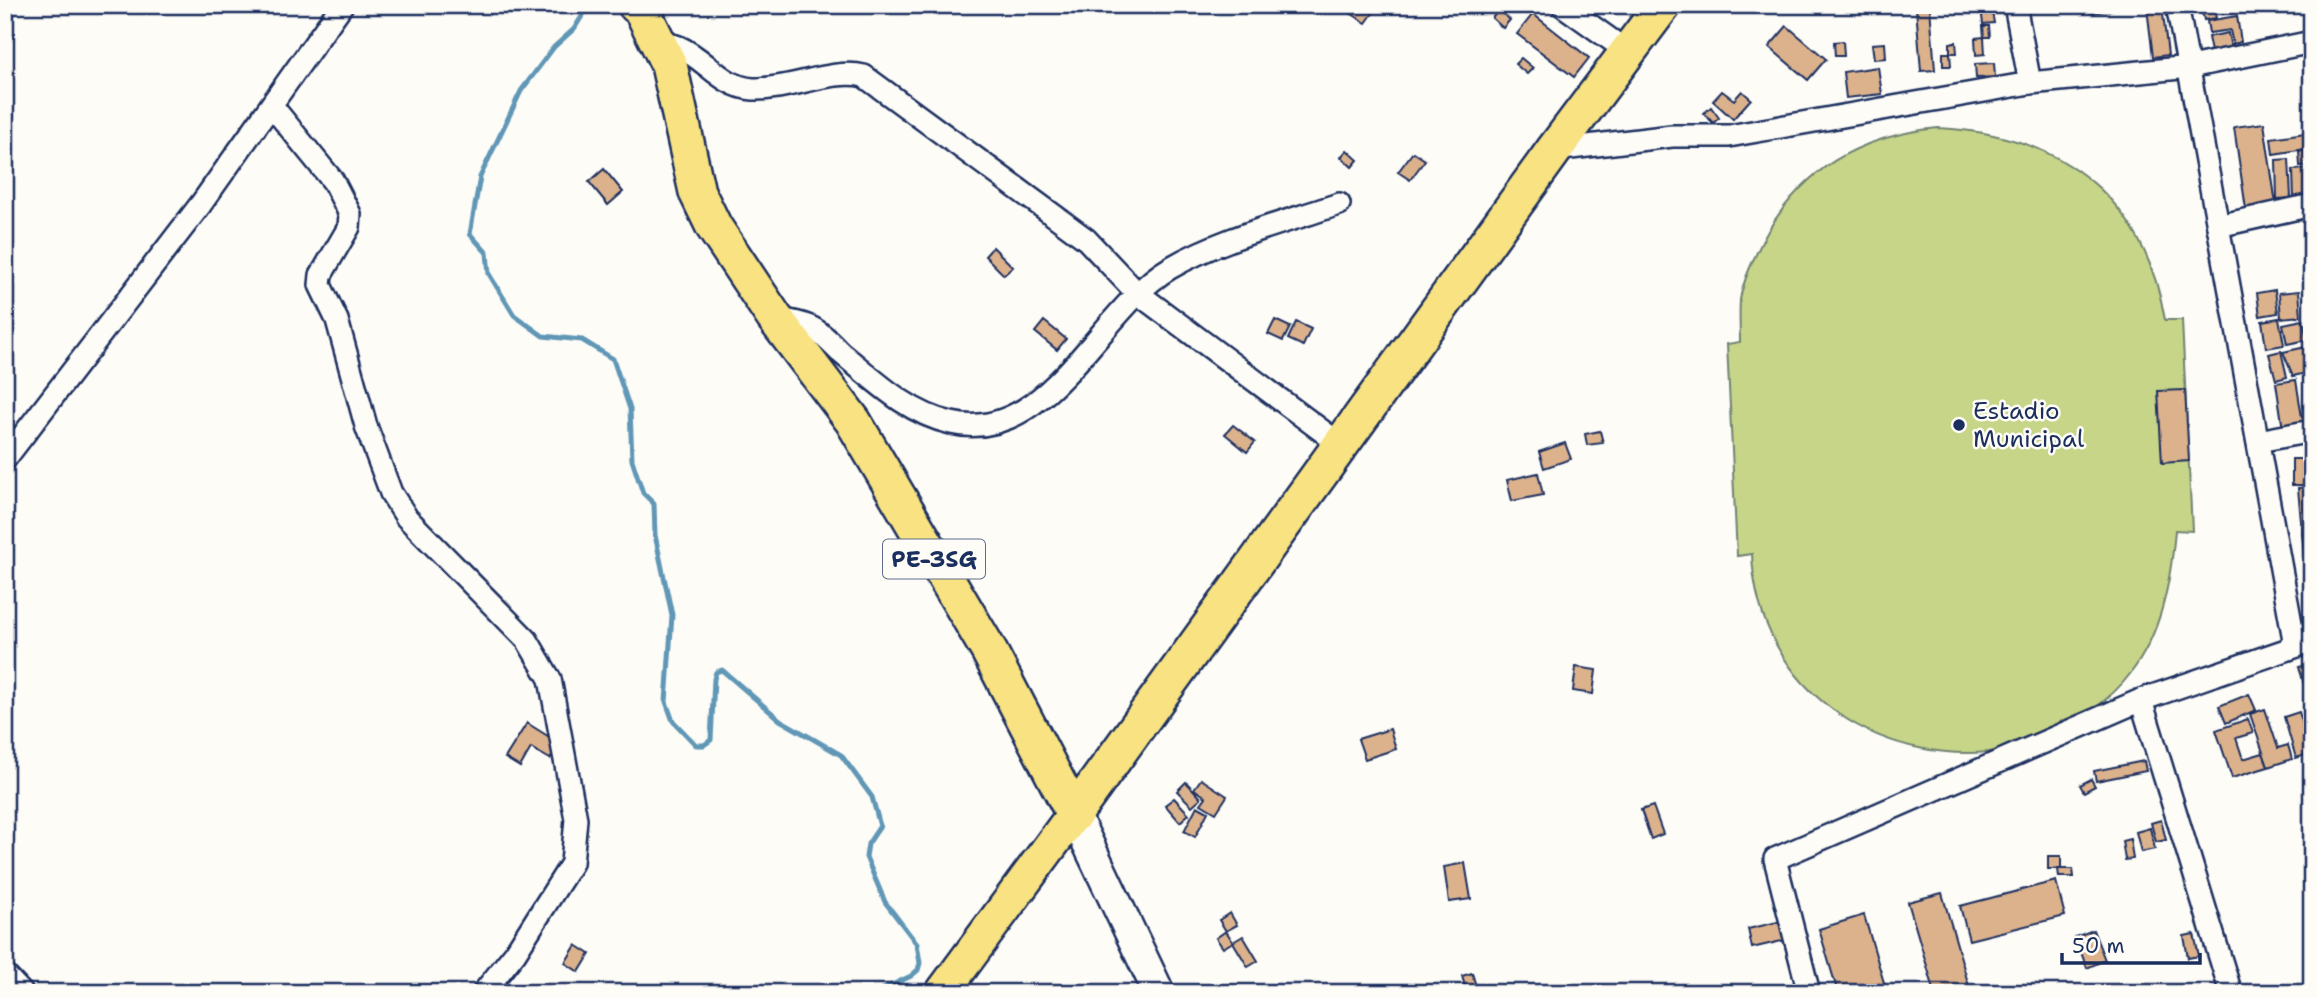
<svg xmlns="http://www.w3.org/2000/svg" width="2317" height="998" viewBox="0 0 2317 998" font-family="'Shantell Sans',sans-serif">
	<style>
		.green { fill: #c7d588; stroke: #718273; stroke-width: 2 }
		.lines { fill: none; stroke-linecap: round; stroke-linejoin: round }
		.stream { stroke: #6197b6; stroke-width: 5 }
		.building { fill: #dcb28d; stroke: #1b2f5e; stroke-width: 2 }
		.minor-casing { stroke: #1b2f5e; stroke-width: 26 }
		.secondary-casing { stroke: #1b2f5e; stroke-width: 35 }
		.primary-casing { stroke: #1b2f5e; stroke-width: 38 }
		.trunk-casing { stroke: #1b2f5e; stroke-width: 40 }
		.minor { stroke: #fdfcf7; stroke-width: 21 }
		.secondary { stroke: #fdfcf7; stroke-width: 30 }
		.primary { stroke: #f8e281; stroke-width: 33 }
		.trunk { stroke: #f8e281; stroke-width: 35 }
		.poi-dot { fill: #1b2f5e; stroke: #fdfcf7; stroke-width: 2.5 }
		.labels { text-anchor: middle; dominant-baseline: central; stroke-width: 5; stroke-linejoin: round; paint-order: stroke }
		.shield { fill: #fdfcf7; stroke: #5f6c8c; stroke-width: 2 }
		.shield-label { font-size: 23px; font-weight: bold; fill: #1b2f5e }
		.poi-label { font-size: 24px; fill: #1b2f5e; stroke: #fdfcf7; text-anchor: start }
	</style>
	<rect width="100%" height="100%" fill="#fdfcf7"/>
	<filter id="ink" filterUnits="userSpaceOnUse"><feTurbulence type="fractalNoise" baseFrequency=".0143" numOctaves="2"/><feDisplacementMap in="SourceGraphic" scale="14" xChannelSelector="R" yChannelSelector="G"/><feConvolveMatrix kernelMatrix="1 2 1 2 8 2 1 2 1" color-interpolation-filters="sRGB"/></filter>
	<g filter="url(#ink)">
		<!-- green -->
		<path class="green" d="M1938,128C2061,134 2144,196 2165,320H2182L2192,531L2175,530C2171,579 2162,633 2130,674C2111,699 2083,718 2055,731C2043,737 2029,745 2016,748C1885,775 1757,691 1752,554L1737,556L1727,344L1740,342C1740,329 1739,314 1740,300C1743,280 1754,258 1763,240C1801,169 1859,136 1938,128Z"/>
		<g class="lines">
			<!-- stream -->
			<polyline class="stream" points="589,5 574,29 554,47 521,91 480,177 470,234 487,253 489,274 514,315 543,336 582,340 613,359 630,409 632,460 643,493 654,504 655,535 672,615 666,702 673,721 696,745 704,745 711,740 714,679 716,672 722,670 780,720 841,755 872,797 880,826 868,844 866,857 885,902 917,944 920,963 918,970 911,976 875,993"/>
		</g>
		<!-- building -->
		<g class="building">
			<polygon points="1347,5 1370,5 1376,9 1366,23 1344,9"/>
			<polygon points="2090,5 2110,5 2111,10 2091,13"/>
			<polygon points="2119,5 2148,5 2148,6 2119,9"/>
			<polygon points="2222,5 2235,5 2236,11 2223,13"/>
			<polygon points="1991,6 1994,23 1983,24 1981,8"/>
			<polygon points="2162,6 2168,55 2153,57 2147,8"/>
			<polygon points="1930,7 1935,70 1921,71 1916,8"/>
			<polygon points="2214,9 2216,18 2204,20 2202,11"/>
			<polygon points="1499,10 1510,20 1503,28 1492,18"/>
			<polygon points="1533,14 1589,58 1574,77 1517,34"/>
			<polygon points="2237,16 2241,42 2233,44 2230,30 2209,33 2207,21"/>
			<polygon points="1787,26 1826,59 1808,80 1769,47"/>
			<polygon points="1983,26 1989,26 1990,37 1984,37"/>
			<polygon points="2228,33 2231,48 2211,52 2208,37"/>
			<polygon points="1984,37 1985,54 1976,55 1975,38"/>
			<polygon points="1843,41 1844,56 1835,56 1834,42"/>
			<polygon points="1956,42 1957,53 1950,53 1950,43"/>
			<polygon points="1885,43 1886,58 1874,59 1872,44"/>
			<polygon points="1943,53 1950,53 1951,66 1943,66"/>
			<polygon points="1521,58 1533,68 1527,74 1515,64"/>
			<polygon points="1994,63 1995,77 1976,78 1975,64"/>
			<polygon points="1878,67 1882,94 1846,98 1843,72"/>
			<polygon points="1722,91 1734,100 1742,91 1751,99 1733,119 1713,101"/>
			<polygon points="1711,107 1719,118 1713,123 1704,113"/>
			<polygon points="2264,123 2277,211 2247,216 2234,127"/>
			<polygon points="2312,132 2312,148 2273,154 2271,138"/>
			<polygon points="1347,150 1358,160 1352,167 1341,157"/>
			<polygon points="2299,151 2312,151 2312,183 2311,165 2300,166"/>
			<polygon points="1413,152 1425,160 1410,180 1398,172"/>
			<polygon points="2289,159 2291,198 2277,199 2276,160"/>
			<polygon points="604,169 623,192 608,205 589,182"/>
			<polygon points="2307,169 2309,199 2294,199 2293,170"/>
			<polygon points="993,247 1013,267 1004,275 985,256"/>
			<polygon points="2275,290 2278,313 2260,316 2257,293"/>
			<polygon points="2299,291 2301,316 2281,318 2279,293"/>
			<polygon points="2279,318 2284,345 2266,348 2262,321"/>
			<polygon points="1275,320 1290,327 1283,341 1268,334"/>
			<polygon points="2303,320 2307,340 2287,344 2283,324"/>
			<polygon points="1044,321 1066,339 1057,350 1035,332"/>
			<polygon points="1296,322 1311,329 1303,346 1288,339"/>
			<polygon points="2306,347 2311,372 2293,376 2283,352"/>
			<polygon points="2281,351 2287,377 2276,380 2269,354"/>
			<polygon points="2296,380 2302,417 2312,415 2312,425 2283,429 2276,383"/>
			<polygon points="2185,390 2189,461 2162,463 2158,391"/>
			<polygon points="1233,425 1255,442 1247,452 1225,434"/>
			<polygon points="1600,431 1603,443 1587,445 1585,434"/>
			<polygon points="1565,443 1571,459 1544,468 1539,452"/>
			<rect x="2292" y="459" width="16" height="26"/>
			<polygon points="1538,473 1543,495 1512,501 1507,480"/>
			<polygon points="2312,487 2312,554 2304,555 2298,488"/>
			<polygon points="2312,664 2312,682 2304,684 2299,667"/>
			<polygon points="1576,667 1596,670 1593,694 1573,691"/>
			<polygon points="2249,694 2256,710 2226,723 2219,706"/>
			<polygon points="2265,709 2278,748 2288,745 2292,759 2268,767 2250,714"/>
			<polygon points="2299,712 2308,739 2312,738 2312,753 2296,758 2284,717"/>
			<polygon points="2248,719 2253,733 2236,738 2243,759 2263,753 2268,767 2232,778 2216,730"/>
			<polygon points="527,723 559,743 550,759 531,748 520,767 505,758"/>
			<polygon points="1390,729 1396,749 1365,759 1358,739"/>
			<polygon points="2144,761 2146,771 2096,781 2094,771"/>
			<polygon points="1201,779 1227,796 1216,813 1201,804 1206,797 1194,789"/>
			<polygon points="2091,779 2095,786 2084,792 2080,785"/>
			<polygon points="1186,782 1201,798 1192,806 1177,791"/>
			<polygon points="1174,798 1189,814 1180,822 1165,805"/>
			<polygon points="1197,806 1208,812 1195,837 1184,831"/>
			<polygon points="1653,806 1663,834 1651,839 1641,810"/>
			<polygon points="2161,820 2166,840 2156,842 2151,823"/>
			<polygon points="2150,828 2155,849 2141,852 2136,832"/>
			<polygon points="2130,839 2133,859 2125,860 2122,841"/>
			<rect x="2048" y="856" width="13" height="13"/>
			<polygon points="1465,863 1471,899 1449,902 1444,867"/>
			<polygon points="2058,869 2073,869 2074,877 2059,877"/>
			<polygon points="2056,881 2065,916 1969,940 1960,906"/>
			<polygon points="1942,893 1971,993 1935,993 1908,902"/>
			<polygon points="1230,913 1237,925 1226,931 1219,920"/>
			<polygon points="1864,915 1887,993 1838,993 1819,929"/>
			<polygon points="1782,921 1786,940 1752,948 1748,929"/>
			<polygon points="2093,930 2105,960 2087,968 2075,937"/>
			<polygon points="1226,931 1233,942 1223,948 1216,938"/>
			<polygon points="2194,934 2199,956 2188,958 2184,936"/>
			<polygon points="1243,936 1258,961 1248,967 1233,942"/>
			<polygon points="576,945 590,954 579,972 565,963"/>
			<polygon points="1472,973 1478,993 1467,993 1462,976"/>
		</g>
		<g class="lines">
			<!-- minor casing -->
			<g class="minor-casing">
				<g id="minor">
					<polyline points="1562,5 1628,52"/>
					<polyline points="2015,5 2030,83"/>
					<polyline points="2177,5 2218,226 2312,205"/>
					<path d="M659,41C665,43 673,45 679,47C706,59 722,87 753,89C791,90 832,68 864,76L1086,239L1136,292L1341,445"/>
					<polyline points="272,106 333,181 350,214 349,227 321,275 320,285 337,320 366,426 391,493 407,518 527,640 550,679 576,819 572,863 515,953 483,993"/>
					<polyline points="1554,150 1672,136 1729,136 2030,83 2190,67 2312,42"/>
					<polyline points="2218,226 2295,645"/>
					<path d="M776,318C787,321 802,322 812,328C822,333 832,344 840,352C874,380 907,413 951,423C1048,446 1099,309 1170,268C1222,238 1283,223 1339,204"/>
					<polyline points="2258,441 2312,431"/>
					<polyline points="5,459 201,204 342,5"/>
					<polyline points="2141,700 2231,993"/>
					<polyline points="5,975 22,993"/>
					<polyline points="1809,993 1775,859 2141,700 2312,641"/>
				</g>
			</g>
			<!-- secondary casing -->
			<g class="secondary-casing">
				<polyline id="secondary" points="1074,814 1159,993"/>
			</g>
			<!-- primary casing -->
			<g class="primary-casing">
				<polyline id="primary" points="942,993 1074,814"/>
			</g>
			<!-- trunk casing -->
			<g class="trunk-casing">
				<polyline id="trunk" points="636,5 642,10 669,65 697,192 714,227 774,317 853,421 988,649 1074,814 1554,150 1663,5"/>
			</g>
			<!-- minor -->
			<use href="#minor" class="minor"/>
			<!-- secondary -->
			<use href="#secondary" class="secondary"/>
			<!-- primary -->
			<use href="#primary" class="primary"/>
			<!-- trunk -->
			<use href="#trunk" class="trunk"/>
		</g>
	</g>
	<!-- markers -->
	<circle class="poi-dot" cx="1959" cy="425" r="7"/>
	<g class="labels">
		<!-- shield labels -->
		<rect class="shield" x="883" y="539.5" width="102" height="39" rx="5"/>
		<g class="shield-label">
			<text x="934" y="559">PE-3SG</text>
		</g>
		<!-- poi labels -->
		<g class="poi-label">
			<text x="1973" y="411">Estadio<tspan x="1973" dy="28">Municipal</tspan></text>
		</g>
	</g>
	<!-- margin -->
	<rect width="2317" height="998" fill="none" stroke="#fdfcf7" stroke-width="28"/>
	<rect x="14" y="14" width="2289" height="970" fill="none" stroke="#1b2f5e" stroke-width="2.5" filter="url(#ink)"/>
	<!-- scale -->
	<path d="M2062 953v10h138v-10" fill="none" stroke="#1b2f5e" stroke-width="3.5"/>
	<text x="2072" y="953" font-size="21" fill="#1b2f5e" stroke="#fdfcf7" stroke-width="5" paint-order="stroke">50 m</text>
</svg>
